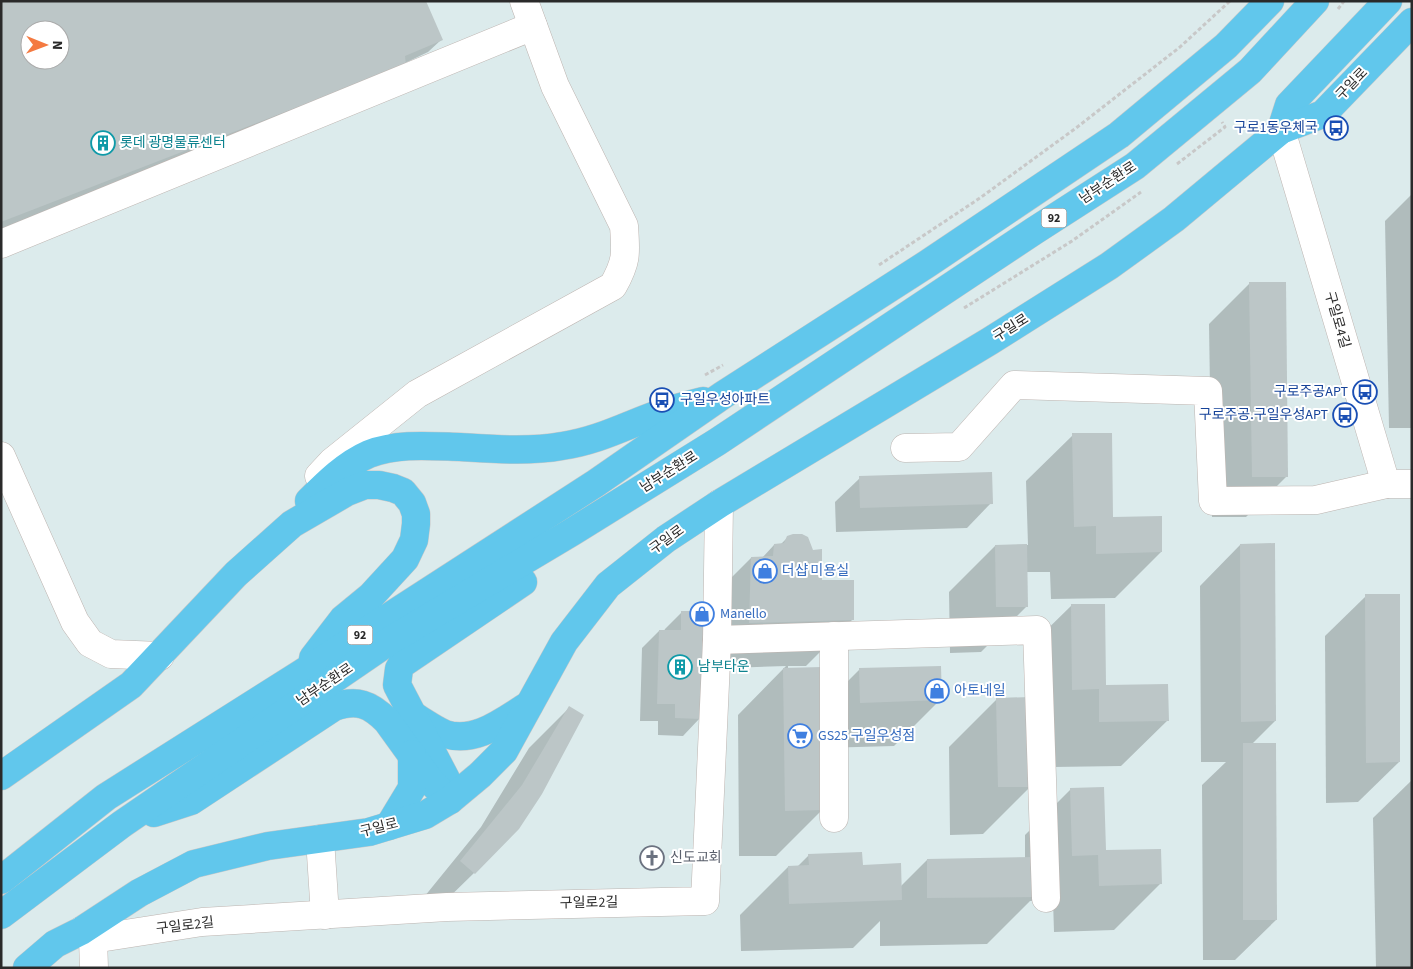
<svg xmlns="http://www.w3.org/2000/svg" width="1413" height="969" viewBox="0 0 1413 969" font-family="'Source Sans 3','Noto Sans KR',sans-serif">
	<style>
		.shadow { fill: #0003; fill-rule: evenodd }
		.building { fill: #bcc6c7; fill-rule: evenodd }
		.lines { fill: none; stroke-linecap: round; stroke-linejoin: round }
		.minor-casing { stroke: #bdb4b0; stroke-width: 29 }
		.major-casing { stroke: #c8c8c8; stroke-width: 29 }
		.path { stroke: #c8c8c8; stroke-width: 3; stroke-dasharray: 4 2.5; stroke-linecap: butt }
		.minor { stroke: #fff; stroke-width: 28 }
		.major { stroke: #61c7ec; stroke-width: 28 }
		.labels { text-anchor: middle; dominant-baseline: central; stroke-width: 4; stroke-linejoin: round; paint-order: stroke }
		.shield { fill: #fff; stroke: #6a6a6a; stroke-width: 1 }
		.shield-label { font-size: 12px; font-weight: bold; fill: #2a2a2a }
		.street-label { font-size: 14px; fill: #2a2a2a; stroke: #fff }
		.transit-label { font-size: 14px; fill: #164399; stroke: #fff; text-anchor: end }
		.culture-label { font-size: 14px; fill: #0d838f; stroke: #fff; text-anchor: start }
		.shop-label { font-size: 14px; fill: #366cbe; stroke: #fff; text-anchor: start }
		.worship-label { font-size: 14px; fill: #5b616d; stroke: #fff; text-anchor: start }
	</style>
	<rect width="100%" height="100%" fill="#dcebec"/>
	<!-- shadow -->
	<g class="shadow">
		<path d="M1,1L441,40L428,52L405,63V64L1,229ZM30,30H60V60H30Z"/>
		<polygon points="1412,194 1412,428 1389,428 1385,221"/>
		<polygon points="1250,283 1287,476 1246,517 1212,517 1209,324"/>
		<polygon points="1073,435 1112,518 1161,552 1115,598 1051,599 1050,572 1026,572 1027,606 981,652 950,653 949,592 995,546 1028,545 1026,481"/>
		<polygon points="860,478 991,503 967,528 836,532 835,502"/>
		<polygon points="788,537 852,620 806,666 788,666 788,669 821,708 859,670 940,700 894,746 821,748 822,810 776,856 739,856 738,715 786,666 701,669 700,718 683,736 658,735 658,721 640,721 642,648 659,631 664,631 665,629 682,612 705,612 705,604 751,558 762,558 774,545 781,544"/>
		<polygon points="1240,545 1275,721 1251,745 1276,920 1235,960 1203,960 1202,785 1226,762 1201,762 1200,586"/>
		<polygon points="1366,596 1399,762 1358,802 1326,803 1325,636"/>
		<polygon points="1072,605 1104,687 1168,720 1121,766 1054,767 1031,786 983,834 950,835 949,747 997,699 1026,699 1025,651"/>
		<polygon points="570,707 474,873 433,913 420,902 481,827 529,748"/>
		<polygon points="1412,780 1412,968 1376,968 1373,818"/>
		<polygon points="1071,789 1105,852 1160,884 1114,930 1054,932 1053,900 1030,901 987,944 880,946 880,921 853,948 741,951 740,915 788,867 798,866 809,855 862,866 901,886 927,860 1025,858 1025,835"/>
	</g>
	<!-- building -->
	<g class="building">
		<path d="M1,1H426L443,40L405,56L406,65L1,222ZM30,30H60V60H30Z"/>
		<polygon points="1249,282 1286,282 1288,477 1252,477"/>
		<polygon points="1072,433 1112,433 1113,517 1162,516 1162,552 1096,554 1096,526 1074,527"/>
		<polygon points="992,472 993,504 860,508 859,476"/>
		<polygon points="793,534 802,534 808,537 813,550 822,549 822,580 854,580 854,620 749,623 751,557 773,556 774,544 784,543 787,536"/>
		<polygon points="1275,543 1276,721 1241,722 1240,544"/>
		<polygon points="1027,544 1028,607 996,607 995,545"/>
		<polygon points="1365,594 1400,594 1400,762 1366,763"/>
		<polygon points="1071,604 1105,604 1106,685 1168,684 1169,721 1099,722 1099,689 1072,690"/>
		<polygon points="681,611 704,611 701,719 675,718 675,704 657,704 659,630 681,630"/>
		<polygon points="941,666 942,700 860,703 859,668"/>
		<polygon points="822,667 823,810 785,811 783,668"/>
		<polygon points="1030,697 1032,787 998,787 996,698"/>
		<polygon points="569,706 584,715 542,794 519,829 475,874 460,861 522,785"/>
		<polygon points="1243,743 1276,743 1277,920 1243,920"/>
		<polygon points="1104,787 1106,850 1161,849 1162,884 1099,886 1098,855 1072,856 1070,788"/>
		<polygon points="862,852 863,865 901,863 902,900 789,904 788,866 809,865 808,854"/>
		<polygon points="1035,857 1036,897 927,898 927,859"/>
	</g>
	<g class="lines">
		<!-- minor casing -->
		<g class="minor-casing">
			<g id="minor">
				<polyline points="1281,130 1386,484 1412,484"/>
				<polyline points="1,244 533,26"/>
				<polyline points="905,448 959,447 1014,385 1208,391 1213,501 1316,500 1386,484"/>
				<polyline points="1,456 75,622 90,643 111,654 160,656"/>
				<path d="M319,476L332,462L417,394L613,286C627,261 626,254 624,226L555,86L524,1"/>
				<polyline points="717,640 1037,630 1046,898"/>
				<polyline points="834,818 834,636"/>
				<polyline points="320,839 325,915"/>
				<polyline points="81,931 93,939 202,922 447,907 705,901 717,640 719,504"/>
				<polyline points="93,939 94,968"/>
			</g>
		</g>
		<!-- major casing -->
		<g class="major-casing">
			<g id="major">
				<polyline points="1281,130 1289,105 1388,1"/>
				<path d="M309,501C327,483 346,464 369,454C398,443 429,446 460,447C493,449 529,452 562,446C602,440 630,423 667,411C679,407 691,404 703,401"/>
				<path d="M414,716C424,722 435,730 445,734C476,744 504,720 529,705"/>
				<polyline points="1,776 131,685 236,574 292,524 347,492 365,485 379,485 393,488 403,492 412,503 416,514 416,524 414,540 405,559 371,596 343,619 313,658"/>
				<polyline points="446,779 397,685 399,669 402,664 523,582"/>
				<path d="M154,813L191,801L334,707C357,699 370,704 387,721L431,782L450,800"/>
				<polyline points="389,826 412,788 412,754"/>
				<polyline points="1,880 106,797 302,673 596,483 723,395 927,264 1119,135 1226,46 1270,1"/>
				<polyline points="1,915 122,824 391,640 572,532 717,442 1034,231 1135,166 1250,71 1315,1"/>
				<polyline points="27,968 55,944 81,931 139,893 194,864 268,846 369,832 425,815 450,800 480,775 504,751 564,642 608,585 666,539 719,504 990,341 1109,266 1174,219 1281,130 1323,114 1412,22"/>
			</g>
		</g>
		<!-- path -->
		<g class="path">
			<polyline points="1338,9 1344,1"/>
			<polyline points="1177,164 1225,127 1222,122"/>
			<polyline points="879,265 980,198 1076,128 1180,47 1230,1"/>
			<polyline points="964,308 1072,241 1141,192"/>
			<polyline points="705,375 723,365"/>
		</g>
		<!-- minor -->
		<use href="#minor" class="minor"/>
		<!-- major -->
		<use href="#major" class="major"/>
	</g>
	<!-- icons -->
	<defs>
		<g id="bus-ring" transform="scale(1.25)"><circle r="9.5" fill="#fff" stroke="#1a4fb4" stroke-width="1.5"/><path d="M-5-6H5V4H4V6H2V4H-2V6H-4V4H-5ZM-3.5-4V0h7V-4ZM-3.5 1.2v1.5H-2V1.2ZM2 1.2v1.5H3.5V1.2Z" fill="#1a4fb4"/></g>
		<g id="building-ring" transform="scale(1.25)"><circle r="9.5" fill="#fff" stroke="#0f9aa8" stroke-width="1.5"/><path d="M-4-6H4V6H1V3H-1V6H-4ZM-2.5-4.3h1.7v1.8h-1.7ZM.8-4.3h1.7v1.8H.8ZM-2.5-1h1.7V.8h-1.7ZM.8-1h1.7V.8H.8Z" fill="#0f9aa8"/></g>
		<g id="shop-ring" transform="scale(1.25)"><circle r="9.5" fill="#fff" stroke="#3f7fe0" stroke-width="1.5"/><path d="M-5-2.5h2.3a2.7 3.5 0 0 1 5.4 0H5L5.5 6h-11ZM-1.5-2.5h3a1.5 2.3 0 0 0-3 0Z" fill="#3f7fe0"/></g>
		<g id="supermarket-ring" transform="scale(1.25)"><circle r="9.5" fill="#fff" stroke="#3f7fe0" stroke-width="1.5"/><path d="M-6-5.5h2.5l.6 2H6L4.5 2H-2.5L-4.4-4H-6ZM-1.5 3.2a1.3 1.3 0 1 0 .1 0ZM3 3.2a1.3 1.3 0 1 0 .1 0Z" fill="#3f7fe0"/></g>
		<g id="church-ring" transform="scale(1.25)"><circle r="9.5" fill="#fff" stroke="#6b7280" stroke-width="1.5"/><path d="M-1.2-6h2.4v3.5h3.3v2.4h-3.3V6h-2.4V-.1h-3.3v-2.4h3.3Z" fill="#6b7280"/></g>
	</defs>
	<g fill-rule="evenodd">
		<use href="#bus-ring" x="1336" y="128"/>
		<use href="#building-ring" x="103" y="143"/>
		<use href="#bus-ring" x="1365" y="392"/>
		<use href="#bus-ring" x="662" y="400"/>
		<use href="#bus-ring" x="1345" y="415"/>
		<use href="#shop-ring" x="765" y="571"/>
		<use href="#shop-ring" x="702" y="614"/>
		<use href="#building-ring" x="680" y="667"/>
		<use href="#shop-ring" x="937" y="691"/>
		<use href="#supermarket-ring" x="800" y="736"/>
		<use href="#church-ring" x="652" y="858"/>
	</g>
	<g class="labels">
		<!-- shield labels -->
		<g class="shield">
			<rect x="1041.5" y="208.5" width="25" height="19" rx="4"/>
			<rect x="347.5" y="625.5" width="25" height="19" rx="4"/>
		</g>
		<g class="shield-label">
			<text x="1054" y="218">92</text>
			<text x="360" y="635">92</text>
		</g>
		<!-- street labels -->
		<g class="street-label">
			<text transform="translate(1352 84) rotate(-46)">구일로</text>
			<text transform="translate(1108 183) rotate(-33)">남부순환로</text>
			<text transform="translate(1337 320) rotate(74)">구일로4길</text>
			<text transform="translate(1011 328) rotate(-32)">구일로</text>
			<text transform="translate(669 472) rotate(-32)">남부순환로</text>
			<text transform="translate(667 540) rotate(-36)">구일로</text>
			<text transform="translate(325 685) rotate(-34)">남부순환로</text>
			<text transform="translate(379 828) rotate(-14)">구일로</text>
			<text transform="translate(589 903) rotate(-1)">구일로2길</text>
			<text transform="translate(185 926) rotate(-7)">구일로2길</text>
		</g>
		<!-- transit labels -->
		<g class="transit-label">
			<text x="1318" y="128">구로1동우체국</text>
			<text x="1348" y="392">구로주공APT</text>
			<text x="680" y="400" text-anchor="start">구일우성아파트</text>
			<text x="1328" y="415">구로주공.구일우성APT</text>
		</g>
		<!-- culture labels -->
		<g class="culture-label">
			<text x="120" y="143">롯데 광명물류센터</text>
			<text x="698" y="667">남부타운</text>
		</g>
		<!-- shop labels -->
		<g class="shop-label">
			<text x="782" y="571">더샵 미용실</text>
			<text x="720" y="614">Manello</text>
			<text x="954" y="691">아토네일</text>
			<text x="818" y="736">GS25 구일우성점</text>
		</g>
		<!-- worship labels -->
		<g class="worship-label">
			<text x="670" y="858">신도교회</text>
		</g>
	</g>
	<!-- border -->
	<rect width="1413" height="969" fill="none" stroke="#2a2a2a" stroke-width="5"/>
	<!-- north arrow -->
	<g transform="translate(45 45) rotate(91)"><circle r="24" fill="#ffffff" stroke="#aaaaaa"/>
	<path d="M0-4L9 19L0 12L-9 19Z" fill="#f47a41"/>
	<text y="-8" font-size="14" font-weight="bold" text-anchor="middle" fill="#2a2a2a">N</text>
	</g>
</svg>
